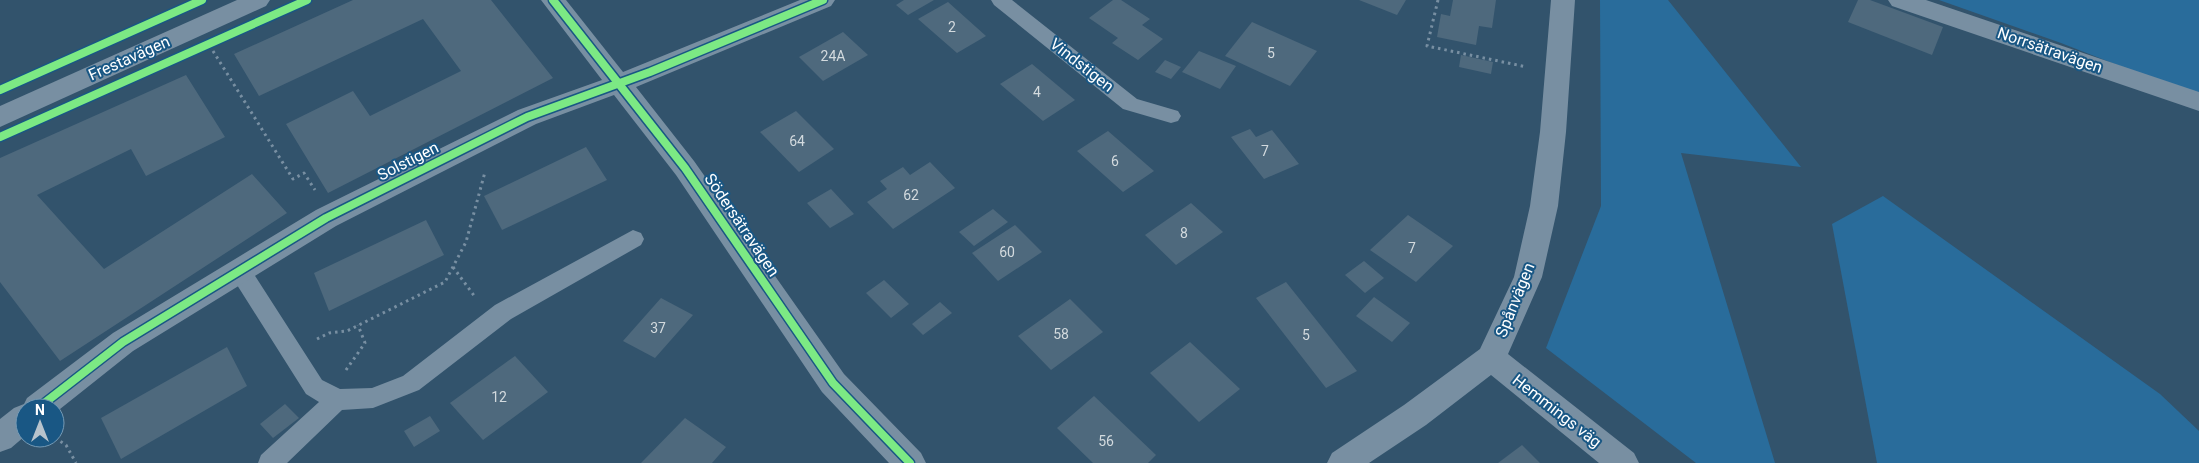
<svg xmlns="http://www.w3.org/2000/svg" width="2199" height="463" viewBox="0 0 2199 463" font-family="Roboto,sans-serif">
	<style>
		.green { fill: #296c9b }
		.building { fill: #4e697d }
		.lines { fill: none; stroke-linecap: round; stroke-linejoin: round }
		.path { stroke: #788fa2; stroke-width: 3; stroke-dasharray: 2.5 4; stroke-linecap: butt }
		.service { fill: #788fa2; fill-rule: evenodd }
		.minor { fill: #788fa2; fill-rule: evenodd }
		.tertiary { fill: #788fa2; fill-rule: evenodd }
		.cycleway-casing { stroke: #195784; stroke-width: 11 }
		.cycleway { stroke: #7ce984; stroke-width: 8 }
		.labels { text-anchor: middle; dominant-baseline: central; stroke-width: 4; stroke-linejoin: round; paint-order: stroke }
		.number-label { font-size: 14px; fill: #d3dade }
		.street-label { font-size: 16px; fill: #fff; stroke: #195784 }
	</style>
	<rect width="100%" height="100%" fill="#32536c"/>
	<!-- green -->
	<g class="green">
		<polygon points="1600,0 1668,0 1801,167 1681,153 1775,463 1696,463 1546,348 1601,206"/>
		<polygon points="1939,0 2199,0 2199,97 2061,43"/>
		<polygon points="1883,196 2160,394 2199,431 2199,463 1877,463 1832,224"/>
	</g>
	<!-- building -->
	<g class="building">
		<polygon points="353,0 491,0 553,78 328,193 286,124 353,91 370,116 461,71 423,19 259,96 234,54"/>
		<polygon points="904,0 934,0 908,15 896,5"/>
		<polygon points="1113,0 1121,0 1150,19 1142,25 1163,39 1138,60 1112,43 1118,38 1089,18"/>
		<polygon points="1359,0 1406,0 1397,15"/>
		<polygon points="1453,0 1496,0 1492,28 1479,26 1476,45 1437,37 1441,14 1450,16"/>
		<polygon points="1858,0 1870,0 1943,27 1932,55 1848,22"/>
		<polygon points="948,2 986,36 957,53 918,19"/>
		<polygon points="1252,22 1317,51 1290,86 1225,56"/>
		<polygon points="843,32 868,55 823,81 799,57"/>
		<polygon points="1199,51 1236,66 1220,89 1182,72"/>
		<polygon points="1461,55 1493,62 1491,74 1459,67"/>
		<polygon points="1165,60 1181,67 1171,79 1155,72"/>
		<polygon points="1032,64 1075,100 1043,121 1000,84"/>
		<polygon points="186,75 225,137 146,176 131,149 37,195 104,269 252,174 287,213 60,361 0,282 0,158"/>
		<polygon points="796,111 834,149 799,172 760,132"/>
		<polygon points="1250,129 1256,137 1272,130 1299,164 1264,179 1231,137"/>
		<polygon points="1108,131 1154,171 1123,192 1077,151"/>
		<polygon points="586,147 607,180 502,230 484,196"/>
		<polygon points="930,162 955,188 893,229 867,202 887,189 880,181 903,167 910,175"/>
		<polygon points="831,189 854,214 830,228 807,203"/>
		<polygon points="1191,203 1223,232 1176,265 1145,235"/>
		<polygon points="993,209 1008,222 974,246 959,232"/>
		<polygon points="1408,215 1453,246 1416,282 1370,250"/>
		<polygon points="426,220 444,255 329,311 314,273"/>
		<polygon points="1015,225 1042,252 998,281 972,253"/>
		<polygon points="1364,261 1384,278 1365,293 1345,275"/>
		<polygon points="884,280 909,304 891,318 866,293"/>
		<polygon points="1286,282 1357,371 1326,388 1256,298"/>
		<polygon points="1374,297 1410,323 1392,342 1356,316"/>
		<polygon points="661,298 693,315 655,358 623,341"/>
		<polygon points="1070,299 1103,332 1051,370 1018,336"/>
		<polygon points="940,302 952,313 923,335 912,324"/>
		<polygon points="1190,342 1240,389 1199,422 1150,373"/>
		<polygon points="227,347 247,386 121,459 101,418"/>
		<polygon points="515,356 548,392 483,440 450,403"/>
		<polygon points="1094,396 1156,455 1148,463 1093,463 1057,428"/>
		<polygon points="285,404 299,418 273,438 260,424"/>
		<polygon points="430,416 440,431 414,447 404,431"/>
		<polygon points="685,418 726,447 712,463 641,463"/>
		<polygon points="1522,445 1540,463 1498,463"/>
	</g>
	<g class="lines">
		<!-- path -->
		<g class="path">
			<polyline points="1438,0 1427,46 1527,67"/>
			<polyline points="213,51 293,179 304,173 315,190"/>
			<polyline points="453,267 475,297"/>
			<polyline points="317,339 329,333 347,331 445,282 466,242 485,172"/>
			<polyline points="346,370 365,343 358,325"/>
			<polyline points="55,438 66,445 76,463"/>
		</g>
		<!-- service -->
		<g class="service">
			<polygon points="991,0 1012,0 1137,99 1178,111 1181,116 1178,121 1171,123 1123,109 994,5"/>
			<polygon points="633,230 641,233 644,239 641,245 511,319 419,390 373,408 342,410 287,463 258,463 261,455 319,402 306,394 232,277 229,271 232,265 240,262 248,265 322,380 340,389 372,388 403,376 495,305"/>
		</g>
		<!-- minor -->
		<g class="minor">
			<polygon points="541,0 566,0 623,72 800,0 835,0 831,6 636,87 694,161 844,374 921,453 926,463 889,463 822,392 676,175 614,95 536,124 336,226 133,351 55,413 55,408 25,408 25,436 11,448 0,452 0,419 14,408 24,404 27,398 113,333 316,210 518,110 602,80"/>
			<polygon points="1551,0 1575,0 1566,132 1558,206 1542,277 1508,354 1634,453 1639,463 1599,463 1491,375 1426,425 1369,463 1327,463 1332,453 1404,405 1480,349 1514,277 1530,206 1540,132"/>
			<polygon points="1888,0 1926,0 2199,92 2199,111 1892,6"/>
		</g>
		<!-- tertiary -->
		<polygon class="tertiary" points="237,0 270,0 266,6 0,127 0,106"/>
		<!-- cycleway casing -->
		<g class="cycleway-casing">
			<g id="cycleway">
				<polyline points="553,0 685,168 833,383 910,463"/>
				<polyline points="0,90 202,0"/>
				<polyline points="0,137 307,0"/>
				<polyline points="38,408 123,342 326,218 527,117 650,72 823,0"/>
			</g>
		</g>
		<!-- cycleway -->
		<use href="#cycleway" class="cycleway"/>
	</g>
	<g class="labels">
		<!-- number labels -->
		<g class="number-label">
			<text x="952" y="27">2</text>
			<text x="1271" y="53">5</text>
			<text x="833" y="56">24A</text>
			<text x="1037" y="92">4</text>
			<text x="797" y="141">64</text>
			<text x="1265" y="151">7</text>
			<text x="1115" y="161">6</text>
			<text x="911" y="195">62</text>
			<text x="1184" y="233">8</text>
			<text x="1412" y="248">7</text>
			<text x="1007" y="252">60</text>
			<text x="658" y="328">37</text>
			<text x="1061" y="334">58</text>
			<text x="1306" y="335">5</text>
			<text x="499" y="397">12</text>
			<text x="1106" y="441">56</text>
		</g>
		<!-- street labels -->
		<g class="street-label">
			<text transform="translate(2050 50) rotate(19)">Norrsätravägen</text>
			<text transform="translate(129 58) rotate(-24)">Frestavägen</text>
			<text transform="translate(1082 65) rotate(38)">Vindstigen</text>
			<text transform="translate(408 161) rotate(-27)">Solstigen</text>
			<text transform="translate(742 225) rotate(56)">Södersätravägen</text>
			<text transform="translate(1515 300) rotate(-68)">Spånvägen</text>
			<text transform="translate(1557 411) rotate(38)">Hemmings väg</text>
		</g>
	</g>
	<!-- north arrow -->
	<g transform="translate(40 423)"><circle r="24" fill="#195784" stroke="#759ab5"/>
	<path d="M0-4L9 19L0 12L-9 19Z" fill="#b7c3cc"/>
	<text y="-8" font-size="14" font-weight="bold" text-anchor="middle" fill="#ffffff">N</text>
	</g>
</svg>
